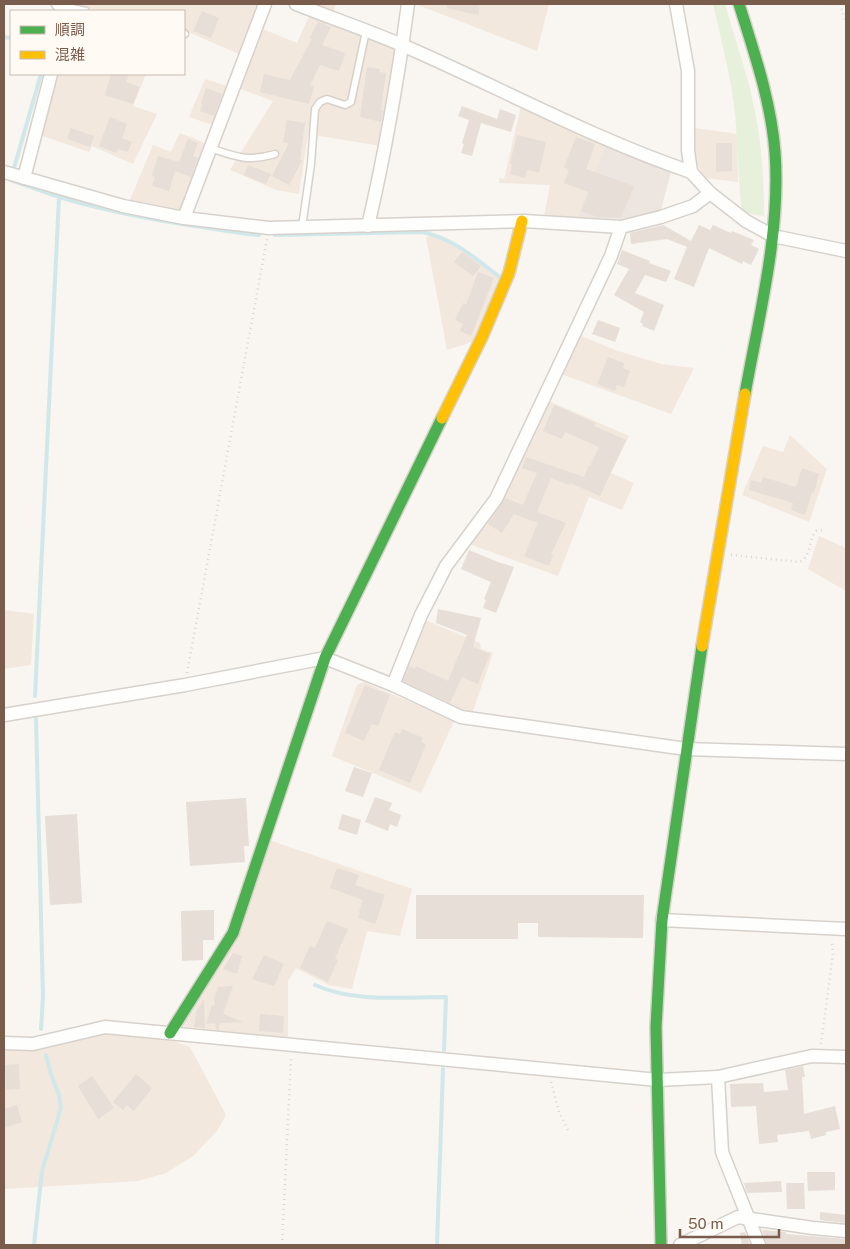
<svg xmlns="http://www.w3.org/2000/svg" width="850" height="1249" viewBox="0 0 850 1249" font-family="'Public Sans','Noto Sans JP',sans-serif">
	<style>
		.residential { fill: #f2e8de }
		.industrial { fill: #ede5e0 }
		.green { fill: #e7f0db }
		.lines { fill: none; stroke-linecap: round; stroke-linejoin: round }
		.stream { stroke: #d0e8ea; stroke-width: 4 }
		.building { fill: #e6ded7 }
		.lane-casing { stroke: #d7d1cb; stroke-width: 9 }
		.street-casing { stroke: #d7d1cb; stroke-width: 15 }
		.fast-casing { stroke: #d9d2cb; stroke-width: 14 }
		.slow-casing { stroke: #d9d2cb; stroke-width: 14 }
		.path { stroke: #dcd5d0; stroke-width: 2.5; stroke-dasharray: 1 4; stroke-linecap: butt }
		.lane { stroke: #fefefd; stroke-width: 6 }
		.street { stroke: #fefefd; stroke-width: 12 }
		.fast { stroke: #4caf50; stroke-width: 11 }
		.slow { stroke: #ffc107; stroke-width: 11 }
	</style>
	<rect width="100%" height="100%" fill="#f9f5f0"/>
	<!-- residential -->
	<g class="residential">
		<polygon points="70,4 261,4 241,55 184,30 184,11 102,11"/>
		<polygon points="312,4 336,4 333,13"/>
		<polygon points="415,4 549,4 537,51"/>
		<polygon points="310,14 393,46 397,54 381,146 308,134 299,194 276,190 230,170 273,101 238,88 260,28 297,43"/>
		<polygon points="55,74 146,74 133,106 157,114 133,164 92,146 89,152 40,135"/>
		<polygon points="205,79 230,87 216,126 189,117"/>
		<polygon points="521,106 606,144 577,217 544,217 550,185 499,183 499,178 504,179"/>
		<polygon points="695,128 737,134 738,182 706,178 702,175 695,158"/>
		<polygon points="180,133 200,141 208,146 181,211 129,202 153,145 171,152"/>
		<polygon points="434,235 457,246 501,280 475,341 447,350 426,237"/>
		<polygon points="579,335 615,350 661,364 694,368 671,414 561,374"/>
		<polygon points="549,401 629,436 611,473 634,483 622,510 589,497 558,576 469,544 502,498"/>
		<polygon points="790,435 827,469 809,522 742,495 763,446 783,452"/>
		<polygon points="819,536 846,548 846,591 808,569"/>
		<polygon points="4,610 34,614 31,665 4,669"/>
		<polygon points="425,620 480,643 481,649 493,653 473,711 450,709 403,686 400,681"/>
		<polygon points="364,682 454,721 421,793 332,756 357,685"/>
		<polygon points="269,840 412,889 400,936 367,931 352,989 329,985 296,968 288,981 288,1039 181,1026"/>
		<polygon points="109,1032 162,1037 190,1047 226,1115 217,1131 193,1156 166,1173 138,1181 4,1189 4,1049 32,1050 88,1035"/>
	</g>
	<!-- industrial -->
	<polygon class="industrial" points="606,144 671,172 660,213 621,219 577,217"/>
	<!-- green -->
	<path class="green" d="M713,4H725C735,40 748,75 755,112C762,147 764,181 764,216L742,212C738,179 738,146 735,113C731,76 721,40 713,4Z"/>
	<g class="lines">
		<!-- stream -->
		<g class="stream">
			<polyline points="4,37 11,38"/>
			<polyline points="14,168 41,74"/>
			<polyline points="11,180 59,197 35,696"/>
			<path d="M59,197C106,211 153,220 202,227C221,230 240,234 259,235"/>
			<path d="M275,235L422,232C453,238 476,259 501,278"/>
			<polyline points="36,719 43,996 41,1029"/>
			<path d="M315,985C355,1003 403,997 446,997L444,1050"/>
			<polyline points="34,1245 42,1171 61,1108 59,1095 51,1074 46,1055"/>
			<polyline points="437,1245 443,1069"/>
		</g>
	</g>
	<!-- building -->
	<g class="building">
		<polygon points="447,4 480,4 478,15 447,8"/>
		<polygon points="202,11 219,18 211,38 193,31"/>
		<polygon points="318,21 331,27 322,45 345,53 339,71 320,65 310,85 314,86 309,104 260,92 264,74 290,80 312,39 310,38"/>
		<polygon points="367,67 380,69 379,72 386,73 381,110 383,110 381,122 360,117"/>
		<polygon points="111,74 129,74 126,82 140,87 133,104 105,95"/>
		<polygon points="206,88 222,94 214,116 200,111 203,104 201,103"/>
		<polygon points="462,106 497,119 500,109 516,115 511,132 481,123 472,156 461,153 464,144 462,143 469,120 458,116"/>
		<polygon points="110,117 127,124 122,138 132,142 128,152 118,149 116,153 99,146"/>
		<polygon points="287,120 305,123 300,159 302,161 289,185 272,176 289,143 283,142"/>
		<polygon points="71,128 94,136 90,147 67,139"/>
		<polygon points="517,135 546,142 539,173 527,170 525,178 510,174 512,164 510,163"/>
		<polygon points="576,137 595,144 586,169 634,186 621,218 598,217 581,211 589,192 564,183 569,170 564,167"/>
		<polygon points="188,139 198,143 193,156 198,158 191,177 175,171 169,191 152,186 155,177 152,176 158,156 179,162"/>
		<polygon points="716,143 732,143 732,171 716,172"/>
		<polygon points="248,165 271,174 266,184 244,175"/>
		<polygon points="663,225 691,241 699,225 710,230 713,225 731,233 732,231 754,240 751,245 759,249 751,265 743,261 742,264 709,248 694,287 674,279 687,247 667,239 631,244 630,233"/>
		<polygon points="622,250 650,261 649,263 671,271 666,282 645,275 635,293 664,305 654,331 642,326 643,324 640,322 644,312 614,295 629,269 617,264"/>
		<polygon points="462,252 481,266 473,276 454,262"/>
		<polygon points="478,272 494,278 471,336 460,331 463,324 455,320 463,303 466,305"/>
		<polygon points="598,320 620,328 615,342 592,334"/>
		<polygon points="608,357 624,363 623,368 630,371 624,387 617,385 615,391 597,384"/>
		<polygon points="554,405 596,423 594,426 626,440 600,496 570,483 569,485 551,478 537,512 566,523 551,554 553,555 549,566 524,556 538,523 514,514 502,533 488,524 505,498 523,505 537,473 522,468 526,457 584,477 589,465 590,466 599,447 565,432 562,439 543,431"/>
		<polygon points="802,468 819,474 814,493 812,492 805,515 791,510 793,503 749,490 751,480 761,483 763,477 796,487"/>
		<polygon points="469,550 498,562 514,567 496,613 483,608 486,600 484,599 491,582 461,569"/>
		<polygon points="438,609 481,618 473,647 490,654 478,684 462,677 450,703 403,681 409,666 415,669 416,666 448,681 467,635 436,623"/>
		<polygon points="365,685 390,695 378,726 372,724 364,741 345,733"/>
		<polygon points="402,729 423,738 421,742 426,744 410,783 379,770 395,732 400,734"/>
		<polygon points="354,767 372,773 363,797 345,791"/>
		<polygon points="375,797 392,803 389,810 401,815 397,827 390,824 388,831 365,822"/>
		<polygon points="246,798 249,846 244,846 245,862 190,866 186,802"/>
		<polygon points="77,814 82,903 50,905 45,816"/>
		<polygon points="342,814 361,820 357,835 338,829"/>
		<polygon points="337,868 359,875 355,885 385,895 375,924 358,918 360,912 359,912 363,900 330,888"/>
		<polygon points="416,895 644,895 643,938 538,937 538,923 518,923 518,939 416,939"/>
		<polygon points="214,910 214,940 203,940 203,960 182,961 181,911"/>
		<polygon points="327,921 348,929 335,958 338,960 328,982 300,968 310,946 315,948"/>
		<polygon points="233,953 242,956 237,974 223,969"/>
		<polygon points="264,955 284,964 274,986 252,979"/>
		<polygon points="233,986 223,1014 243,1022 220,1023 218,1030 216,1029 215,1023 206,1024 212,1005 215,1006 214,998 218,987"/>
		<polygon points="204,999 205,1028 194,1027 196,1012"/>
		<polygon points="260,1014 284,1016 283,1033 259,1031"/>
		<polygon points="19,1064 20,1089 6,1090 5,1065"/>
		<polygon points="803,1066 805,1077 802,1077 804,1114 835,1106 840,1129 826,1132 826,1135 811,1139 809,1131 777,1135 778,1142 759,1144 756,1106 731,1107 730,1084 763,1083 764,1092 788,1090 785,1070"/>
		<polygon points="136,1074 152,1088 134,1111 127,1105 123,1110 113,1102"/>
		<polygon points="92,1076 114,1108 98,1119 78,1086"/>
		<polygon points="17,1105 22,1122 4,1128 4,1109"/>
		<polygon points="807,1172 835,1172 835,1190 808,1191"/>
		<polygon points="781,1181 782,1192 747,1193 745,1187 744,1183"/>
		<polygon points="786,1183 804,1183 805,1209 787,1209"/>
		<polygon points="820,1212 846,1215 846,1223 820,1220"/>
		<polygon points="762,1230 786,1232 786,1234 846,1239 846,1245 767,1245"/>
		<polygon points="745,1232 750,1245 742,1245 740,1233"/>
	</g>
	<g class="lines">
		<!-- lane casing -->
		<g class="lane-casing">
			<g id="lane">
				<polyline points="67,10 72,8 86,11"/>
				<polyline points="184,33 185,34"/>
				<path d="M210,148C237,157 247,162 275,154"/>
				<polyline points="302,227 311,164 315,109 320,102 327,99 345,105 351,102 366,31"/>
			</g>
		</g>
		<!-- street casing -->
		<g class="street-casing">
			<g id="street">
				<polyline points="58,4 67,10 67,11"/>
				<path d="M296,4C331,18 367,30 402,45C499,87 591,138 691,172"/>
				<polyline points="676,4 688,71 688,150 691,172 710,193 746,221 773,236 846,251"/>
				<polyline points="4,172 123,206 184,218 269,228 524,221 621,227 661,217 693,206 710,193"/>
				<polyline points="24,178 51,74"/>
				<polyline points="184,218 265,4"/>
				<path d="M368,226C385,153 398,78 408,4"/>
				<polyline points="393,685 421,615 446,566 496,499 611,256 621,227"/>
				<polyline points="4,715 185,685 325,658 393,685 461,717 686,749 846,754"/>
				<polyline points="662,920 846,929"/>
				<polyline points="4,1043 33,1044 105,1027 658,1080 718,1077 812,1056 846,1057"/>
				<polyline points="718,1077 722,1152 759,1245"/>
				<polyline points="680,1245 738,1217 813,1228 846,1231"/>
			</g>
		</g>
		<!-- fast casing -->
		<g class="fast-casing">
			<g id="fast">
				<path d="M739,4C754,52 771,101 775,152C781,231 759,316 745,394"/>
				<polyline points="170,1033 233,933 325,658 442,418"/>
				<polyline points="661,1245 656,1027 662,920 702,646"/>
			</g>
		</g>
		<!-- slow casing -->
		<g class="slow-casing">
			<g id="slow">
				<polyline points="442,418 482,337 509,273 522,221"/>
				<polyline points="702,646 745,394"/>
			</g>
		</g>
		<!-- path -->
		<g class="path">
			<polyline points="840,4 846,23"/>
			<path d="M731,555L800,562C812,555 808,540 816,531L822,530"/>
			<polyline points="187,673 267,239"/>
			<polyline points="821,1044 833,954 832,940"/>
			<polyline points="551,1082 559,1112 569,1132"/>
			<polyline points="282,1245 291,1058"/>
		</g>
		<!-- lane -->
		<use href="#lane" class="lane"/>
		<!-- street -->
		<use href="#street" class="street"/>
		<!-- fast -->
		<use href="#fast" class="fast"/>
		<!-- slow -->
		<use href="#slow" class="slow"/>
	</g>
	<!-- border -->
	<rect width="850" height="1249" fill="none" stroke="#7a5c4d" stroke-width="10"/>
	<!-- legend -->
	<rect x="10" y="10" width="175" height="65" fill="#fffaf3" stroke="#cabbb1"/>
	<rect x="20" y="26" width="25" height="8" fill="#4caf50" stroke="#cabbb1"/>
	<text x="55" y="35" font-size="15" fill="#7a5c4d">順調</text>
	<rect x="20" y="51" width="25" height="8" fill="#ffc107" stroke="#cabbb1"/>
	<text x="55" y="60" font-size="15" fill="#7a5c4d">混雑</text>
	<!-- scale -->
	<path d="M680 1229v8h99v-8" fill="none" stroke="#7a5c4d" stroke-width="2.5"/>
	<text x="688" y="1229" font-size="15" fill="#7a5c4d" stroke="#fffaf3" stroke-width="4" paint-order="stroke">50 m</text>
</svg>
